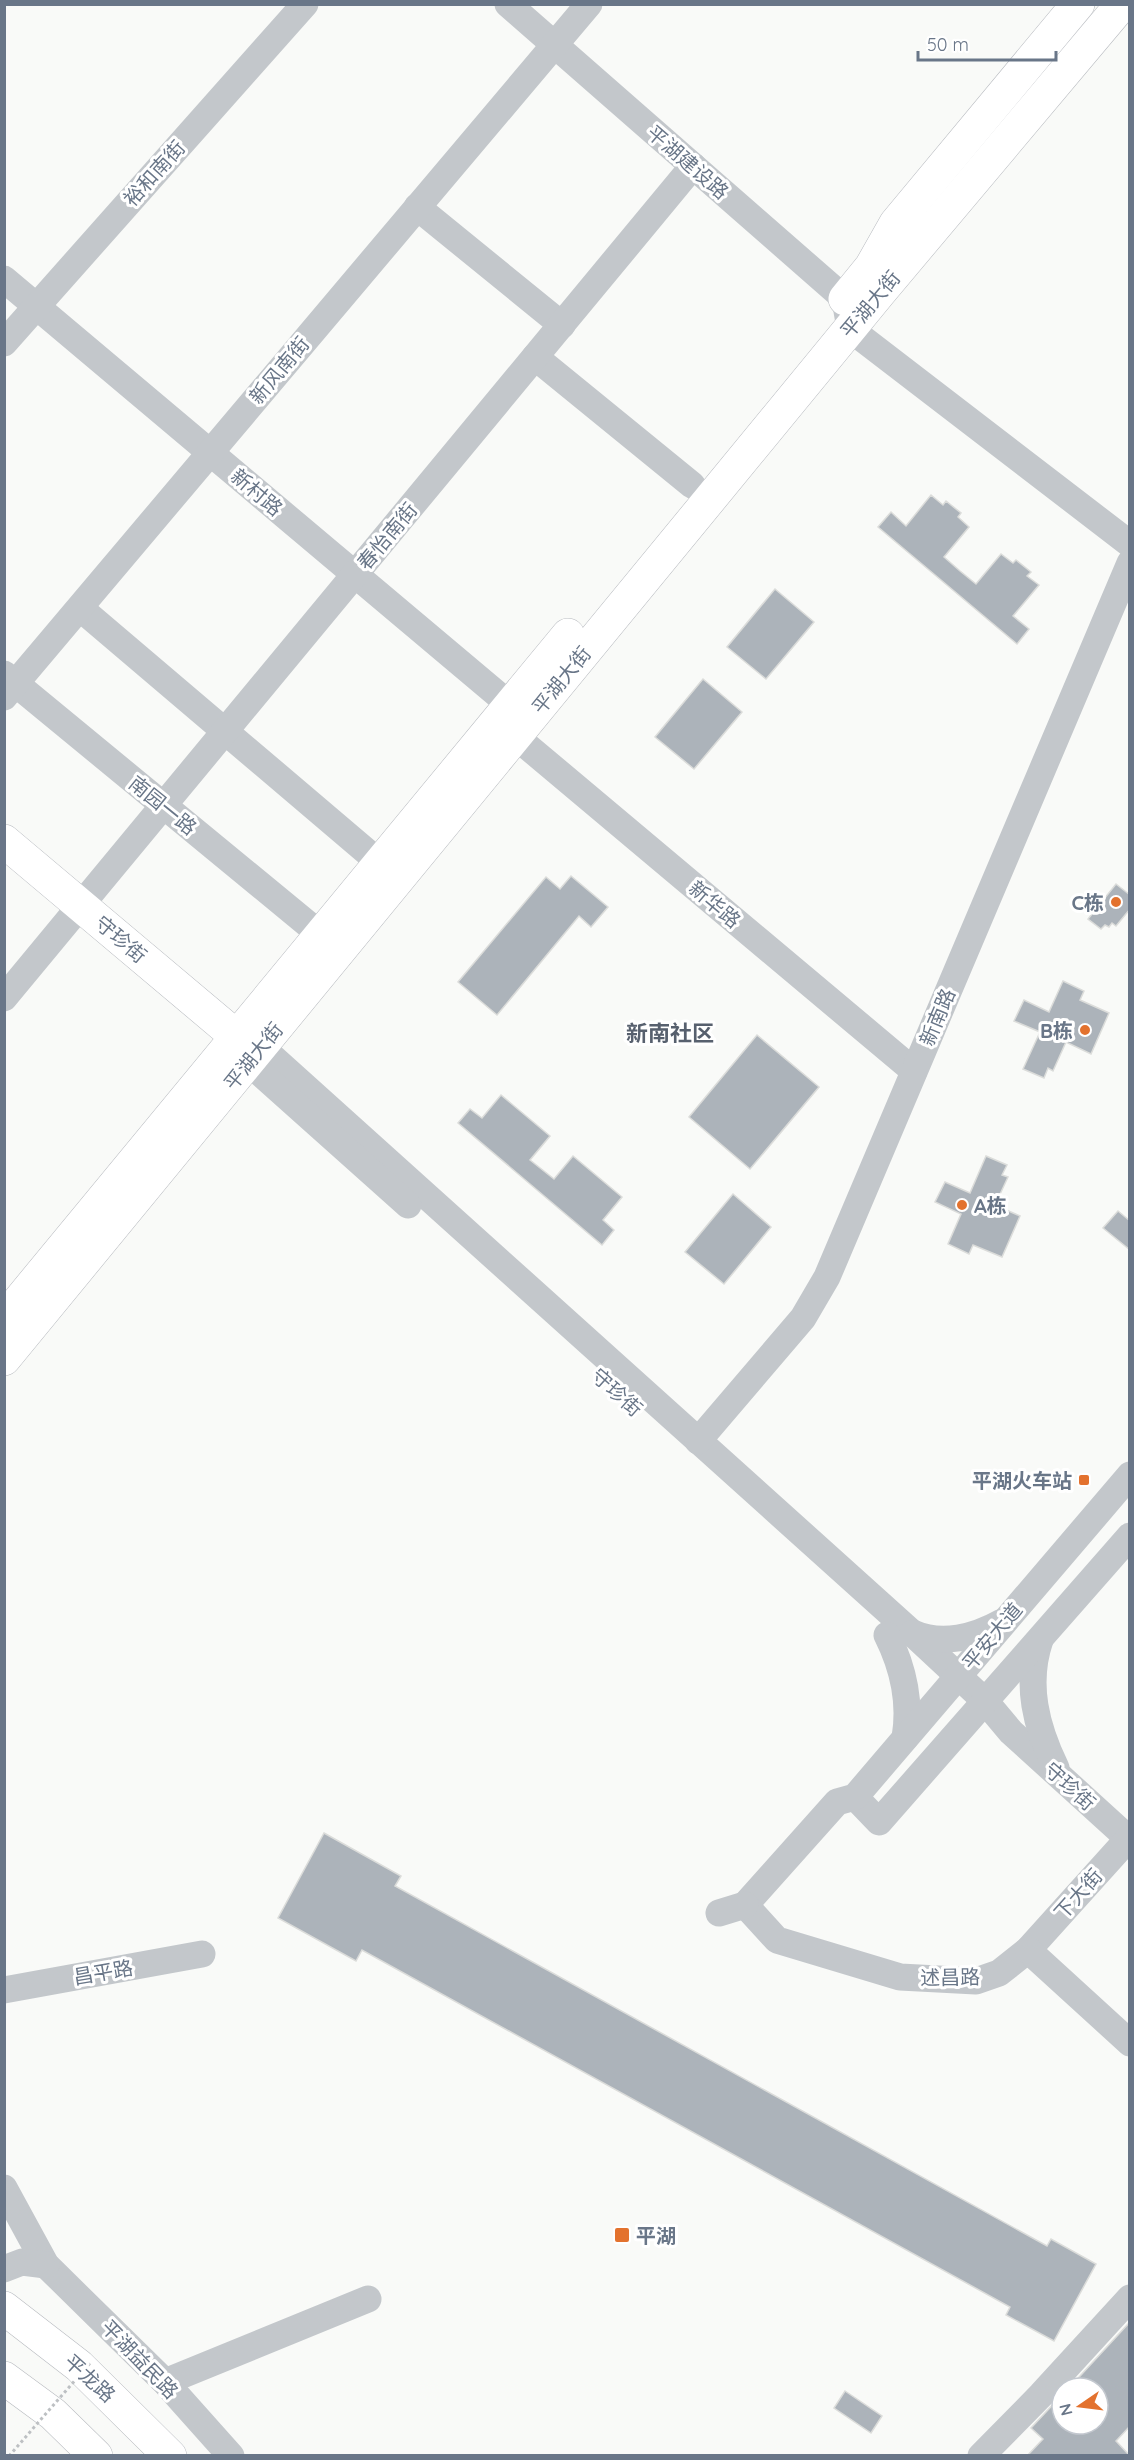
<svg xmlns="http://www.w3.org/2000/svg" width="1134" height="2460" viewBox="0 0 1134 2460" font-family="Quicksand,'Noto Sans SC',sans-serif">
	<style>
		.building { fill: #acb3ba; stroke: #dbdcda; stroke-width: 1.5 }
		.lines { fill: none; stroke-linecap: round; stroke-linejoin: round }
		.major-casing { stroke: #b7babf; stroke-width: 34 }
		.minor { stroke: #c3c7cb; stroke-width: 27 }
		.major { stroke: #fff; stroke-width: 33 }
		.path-bridge { stroke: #bdc0c3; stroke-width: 3; stroke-dasharray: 3 3; stroke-linecap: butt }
		.poi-dot { fill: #e3722e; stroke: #fff; stroke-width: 2 }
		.labels { text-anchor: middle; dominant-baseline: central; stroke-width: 6; stroke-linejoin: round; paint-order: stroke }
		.street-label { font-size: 20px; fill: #697688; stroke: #fff }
		.poi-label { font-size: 20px; font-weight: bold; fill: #697688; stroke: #fff; text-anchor: end }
		.quarter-label { font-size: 22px; font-weight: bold; fill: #57606e; stroke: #fff }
	</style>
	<rect width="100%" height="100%" fill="#f9faf8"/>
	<!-- building -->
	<g class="building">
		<polygon points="931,495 943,505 946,501 961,513 958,517 969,527 944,557 960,571 976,584 1001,554 1013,563 1016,560 1031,572 1027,576 1039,585 1013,616 1029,629 1017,644 878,527 891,512 906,526"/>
		<polygon points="775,589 814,622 766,679 727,647"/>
		<polygon points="703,679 742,712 694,769 655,737"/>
		<polygon points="571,876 608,907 591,927 579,916 497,1015 458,982 546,877 560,889"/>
		<polygon points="1116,884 1130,895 1130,909 1116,926 1112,923 1109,927 1105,925 1101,929 1088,919"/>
		<polygon points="1063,981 1084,991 1080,1000 1109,1013 1091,1054 1066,1042 1053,1071 1048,1068 1044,1078 1023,1069 1040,1032 1014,1021 1024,1000 1049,1012"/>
		<polygon points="757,1035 819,1087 750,1169 689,1117"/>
		<polygon points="501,1095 550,1136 530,1160 554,1179 573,1156 622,1197 603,1220 614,1230 602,1245 458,1123 470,1109 482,1118"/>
		<polygon points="986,1156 1007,1165 1002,1175 1008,1177 995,1205 1020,1216 1002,1257 973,1245 969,1254 948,1244 961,1214 935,1202 945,1182 970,1193"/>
		<polygon points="733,1194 771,1227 724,1284 685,1252"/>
		<polygon points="1118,1211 1130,1221 1130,1250 1103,1228"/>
		<polygon points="324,1833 401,1876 395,1886 1047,2246 1051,2239 1096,2264 1054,2341 1006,2315 1010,2307 362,1950 356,1961 278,1918"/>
		<polygon points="1130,2322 1130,2426 1116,2441 1130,2456 1027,2456 1043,2439 1031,2428 1062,2395 1062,2424 1098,2424 1098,2388 1069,2388"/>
		<polygon points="845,2391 882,2416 871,2433 834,2408"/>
	</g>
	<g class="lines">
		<!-- major casing -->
		<g class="major-casing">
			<g id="major">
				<polyline points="845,299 871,267 896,223 1078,4"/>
				<polyline points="4,841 237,1037"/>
				<polyline points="4,1319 568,635"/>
				<polyline points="4,1359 880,292 1122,4"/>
				<polyline points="4,2308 79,2366 170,2456"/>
				<polyline points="4,2378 53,2414 96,2456"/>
			</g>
		</g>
		<!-- minor -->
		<g class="minor">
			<polyline points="508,4 845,299 850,329 1130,544"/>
			<polyline points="417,207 562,325"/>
			<polyline points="4,279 510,705"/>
			<polyline points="4,343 305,4"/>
			<polyline points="535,357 692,485"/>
			<polyline points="80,608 380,863"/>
			<polyline points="4,674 321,935"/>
			<polyline points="4,697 589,4"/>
			<polyline points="515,736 914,1071"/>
			<polyline points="4,998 693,166"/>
			<polyline points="243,1040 261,1047 911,1632 985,1701 1011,1732 1130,1840"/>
			<polyline points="240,1044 248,1062 408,1205"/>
			<polyline points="698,1441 803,1318 827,1277 1130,563"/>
			<path d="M913,1633C942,1646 975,1637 1002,1622"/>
			<path d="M887,1635C903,1667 911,1702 905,1738"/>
			<path d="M1040,1640C1025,1684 1036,1727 1056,1768"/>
			<polyline points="855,1797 879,1822 1130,1536"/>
			<polyline points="745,1905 837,1802 855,1797 1130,1475"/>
			<polyline points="745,1905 777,1940 900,1977 976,1981 999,1973 1028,1950 1128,1839"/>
			<polyline points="719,1913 745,1905"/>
			<polyline points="1028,1950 1130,2043"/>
			<polyline points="4,1990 202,1954"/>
			<polyline points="4,2188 46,2265 165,2382 231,2456"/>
			<polyline points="4,2269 22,2262 46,2265"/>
			<polyline points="165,2382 368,2299"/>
			<polyline points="981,2456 1041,2395 1130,2298"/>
		</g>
		<!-- major -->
		<use href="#major" class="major"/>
		<!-- path-bridge -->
		<polyline class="path-bridge" points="9,2456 91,2362"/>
	</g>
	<!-- markers -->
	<g class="poi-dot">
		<circle cx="1116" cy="902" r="6"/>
		<circle cx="1085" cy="1030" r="6"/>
		<circle cx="962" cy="1205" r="6"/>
		<rect x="1078" y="1474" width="12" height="12" rx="3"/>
		<rect x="614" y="2227" width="16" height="16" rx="3"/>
	</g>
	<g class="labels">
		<!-- street labels -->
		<g class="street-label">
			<text transform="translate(688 162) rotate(41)">平湖建设路</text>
			<text transform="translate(154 173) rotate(-48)">裕和南街</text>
			<text transform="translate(870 304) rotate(-50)">平湖大街</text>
			<text transform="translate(279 370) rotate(-50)">新风南街</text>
			<text transform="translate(257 492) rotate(40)">新村路</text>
			<text transform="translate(387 536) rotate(-50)">春怡南街</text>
			<text transform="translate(561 680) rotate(-51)">平湖大街</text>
			<text transform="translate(163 805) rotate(39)">南园一路</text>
			<text transform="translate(715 904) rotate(40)">新华路</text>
			<text transform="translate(121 939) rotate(40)">守珍街</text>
			<text transform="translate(937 1017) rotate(-67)">新南路</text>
			<text transform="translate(253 1056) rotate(-51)">平湖大街</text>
			<text transform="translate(617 1392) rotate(42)">守珍街</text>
			<text transform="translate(992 1636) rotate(-50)">平安大道</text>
			<text transform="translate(1070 1786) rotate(42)">守珍街</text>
			<text transform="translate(1078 1894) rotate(-48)">下大街</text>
			<text transform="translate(103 1972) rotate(-10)">昌平路</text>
			<text transform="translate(950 1977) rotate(-1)">述昌路</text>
			<text transform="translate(140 2359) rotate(46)">平湖益民路</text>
			<text transform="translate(90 2378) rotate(42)">平龙路</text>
		</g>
		<!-- poi labels -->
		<g class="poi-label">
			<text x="1104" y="902">C栋</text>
			<text x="1073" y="1030">B栋</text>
			<text x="974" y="1205" text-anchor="start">A栋</text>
			<text x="1072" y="1480">平湖火车站</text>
			<text x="636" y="2235" text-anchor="start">平湖</text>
		</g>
		<!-- quarter labels -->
		<g class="quarter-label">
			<text x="670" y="1033">新南社区</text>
		</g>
	</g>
	<!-- border -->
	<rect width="1134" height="2460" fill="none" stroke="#697688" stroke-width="12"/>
	<!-- north arrow -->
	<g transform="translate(1080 2406) rotate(256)"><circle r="28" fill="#ffffff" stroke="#c3c8cf" stroke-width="1.5"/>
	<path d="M0-4.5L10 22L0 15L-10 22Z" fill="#e3722e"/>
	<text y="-9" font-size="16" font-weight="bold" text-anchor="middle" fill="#697688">N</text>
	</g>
	<!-- scale -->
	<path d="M918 51v9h138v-9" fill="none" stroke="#697688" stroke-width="3"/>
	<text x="927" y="51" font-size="18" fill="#697688" stroke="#ffffff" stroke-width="4.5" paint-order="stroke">50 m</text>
</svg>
